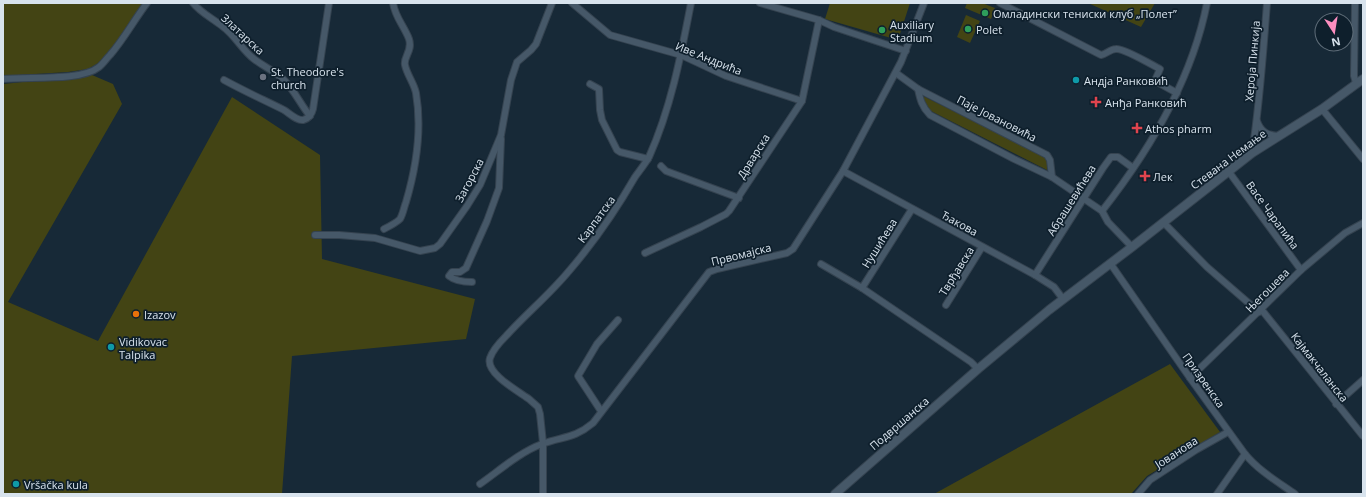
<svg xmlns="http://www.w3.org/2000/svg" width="1366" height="497" viewBox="0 0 1366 497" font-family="'Open Sans',sans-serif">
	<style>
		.green { fill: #434414 }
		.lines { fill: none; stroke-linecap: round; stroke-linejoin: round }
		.minor-casing { stroke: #354350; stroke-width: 8 }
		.tertiary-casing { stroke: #354350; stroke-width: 10 }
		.minor { stroke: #465868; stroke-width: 6 }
		.tertiary { stroke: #465868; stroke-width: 8 }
		.leisure-dot { fill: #2e9e5b; stroke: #0e1f2c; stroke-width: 1.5 }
		.worship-dot { fill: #6b7280; stroke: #0e1f2c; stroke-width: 1.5 }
		.culture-dot { fill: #0f9aa8; stroke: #0e1f2c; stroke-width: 1.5 }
		.health-dot { fill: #e0444e; stroke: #0e1f2c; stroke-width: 1.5 }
		.food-dot { fill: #e8710a; stroke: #0e1f2c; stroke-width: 1.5 }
		.labels { text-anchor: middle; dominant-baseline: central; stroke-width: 3.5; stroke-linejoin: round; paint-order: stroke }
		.poi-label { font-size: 11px; fill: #d8e3ed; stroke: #0e1f2c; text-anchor: start }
		.street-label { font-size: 11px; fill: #d8e3ed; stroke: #0e1f2c }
	</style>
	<rect width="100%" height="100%" fill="#172937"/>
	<!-- green -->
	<g class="green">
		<polygon points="3,3 143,3 120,39 100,62 88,69 68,72 3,76"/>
		<polygon points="830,3 910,3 898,40 825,19"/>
		<polygon points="967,3 982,3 995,8 991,19 965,8"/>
		<polygon points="1088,3 1155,3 1141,27"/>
		<polygon points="966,15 980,21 970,43 957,37"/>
		<polygon points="92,75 113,84 122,104 8,302 98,341 232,97 320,155 322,259 475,299 466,339 292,356 282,494 3,494 3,84"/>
		<polygon points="923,97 925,97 1044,156 1048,163 1047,170 931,111 926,107 922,99"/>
		<polygon points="1170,364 1220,432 1147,476 1131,494 934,494"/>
	</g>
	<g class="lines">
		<!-- minor casing -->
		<g class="minor-casing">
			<g id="minor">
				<path d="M193,3C201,13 212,18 222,26C235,35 242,50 254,59C263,66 274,71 282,78C294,89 300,104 310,116"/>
				<polyline points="572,3 610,35 681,55 726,76 802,101"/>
				<polyline points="760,3 819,20 834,27 906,51"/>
				<path d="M1000,3L1101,55C1107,54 1110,49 1116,49C1124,48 1152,65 1160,69L1156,78L1157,82L1177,93"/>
				<polyline points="1355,3 1354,76 1356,83"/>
				<polyline points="896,73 918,89 1047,155 1050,160 1052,177"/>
				<path d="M3,79C28,76 80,82 99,67C103,64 106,59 110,55C124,39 134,20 147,3"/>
				<path d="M224,80C244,91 264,100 284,110C289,113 297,121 303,120C308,119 312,114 313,109L329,3"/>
				<polyline points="590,84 599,89 600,110 602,120 617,150 620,152 648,159"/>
				<path d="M918,89C920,99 922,107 930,115L1014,159L1052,177L1102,211L1108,222L1132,247"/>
				<polyline points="1322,109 1363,159"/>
				<path d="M1257,121C1261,132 1267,135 1278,136"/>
				<path d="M1252,153C1260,103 1263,53 1267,3"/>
				<polyline points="661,166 666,171 739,198"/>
				<polyline points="843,171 1035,275 1054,287 1063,299"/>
				<polyline points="1229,172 1301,270"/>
				<path d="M1102,211C1150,150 1192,79 1207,3"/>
				<polyline points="1164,223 1207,267 1259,312"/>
				<path d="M384,229C390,226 396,223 400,219C403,214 404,207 406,202C416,168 422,128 416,93C414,83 407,75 405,65C403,57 413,51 409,39C404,26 395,17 393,3"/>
				<polyline points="315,235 339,235 375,238 420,251 435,248 440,244 467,206 480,185 501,135 511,80 517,62 531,50 536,44 552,3"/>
				<polyline points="645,253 701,227 726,214 729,211 802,101 819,20"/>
				<path d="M1110,263L1190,378L1245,454C1259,471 1278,482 1295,494"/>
				<polyline points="821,264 862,288 971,362 978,369"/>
				<polyline points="1035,275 1103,168 1111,157 1118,157 1133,168"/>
				<path d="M472,282C465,282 455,281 449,276L452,272H460L466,268L487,221L499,188L501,139"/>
				<polyline points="862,288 912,209"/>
				<polyline points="946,305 982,247"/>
				<polyline points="1261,309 1363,436"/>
				<polyline points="1190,378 1301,270 1345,233 1363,223"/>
				<polyline points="1336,404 1363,380"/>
				<polyline points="601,411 578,376 597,344 618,320"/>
				<path d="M480,484C500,470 520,452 542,444C563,436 574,439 593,423L709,272L717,269L787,253L793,249L843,171L901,62L924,3"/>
				<path d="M543,494V443L540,414L538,407L529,399C518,391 485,373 490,358C493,349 500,342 506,336C526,314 550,294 569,271C594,242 616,210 635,177C640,170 645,164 649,157C671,108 681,55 691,3"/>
				<polyline points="1138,494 1150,480 1196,450 1228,432"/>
				<polyline points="1217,494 1245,454"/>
			</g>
		</g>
		<!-- tertiary casing -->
		<g class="tertiary-casing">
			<polyline id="tertiary" points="835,494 978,369 1049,310 1132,247 1252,153 1322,109 1363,79"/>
		</g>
		<!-- minor -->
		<use href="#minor" class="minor"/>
		<!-- tertiary -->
		<use href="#tertiary" class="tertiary"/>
	</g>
	<!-- markers -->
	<g class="leisure-dot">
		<circle cx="985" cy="13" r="4"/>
		<circle cx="968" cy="29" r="4"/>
		<circle cx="882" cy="30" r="4"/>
	</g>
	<circle class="worship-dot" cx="263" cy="77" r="4"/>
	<g class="culture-dot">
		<circle cx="1076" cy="80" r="4"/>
		<circle cx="111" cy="347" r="4"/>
		<circle cx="16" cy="484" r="4"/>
	</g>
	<g class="health-dot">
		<path d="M1094 96h4v4h4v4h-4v4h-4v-4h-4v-4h4z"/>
		<path d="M1135 122h4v4h4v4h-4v4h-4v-4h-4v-4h4z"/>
		<path d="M1143 170h4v4h4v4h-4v4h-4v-4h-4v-4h4z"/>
	</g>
	<circle class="food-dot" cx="136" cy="314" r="4"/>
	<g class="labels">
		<!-- poi labels -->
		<g class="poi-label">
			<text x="993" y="13">Омладински тениски клуб „Полет”</text>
			<text x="890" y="24">Auxiliary<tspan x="890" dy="13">Stadium</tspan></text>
			<text x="976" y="29">Polet</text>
			<text x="271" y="71">St. Theodore's<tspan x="271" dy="13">church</tspan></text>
			<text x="1084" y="80">Андја Ранковић</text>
			<text x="1105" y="102">Анђа Ранковић</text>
			<text x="1145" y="128">Athos pharm</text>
			<text x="1153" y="176">Лек</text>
			<text x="144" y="314">Izazov</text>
			<text x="119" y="341">Vidikovac<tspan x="119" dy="13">Talpika</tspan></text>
			<text x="24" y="484">Vršačka kula</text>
		</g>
		<!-- street labels -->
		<g class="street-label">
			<text transform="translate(243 34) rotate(43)">Златарска</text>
			<text transform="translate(709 58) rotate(22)">Иве Андрића</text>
			<text transform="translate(1252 61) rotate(-85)">Хероја Пинкија</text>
			<text transform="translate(997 118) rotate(27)">Паје Јовановића</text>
			<text transform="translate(753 156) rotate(-58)">Дрварска</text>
			<text transform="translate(1228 159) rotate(-37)">Стевана Немање</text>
			<text transform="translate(469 180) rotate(-62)">Загорска</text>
			<text transform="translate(1071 200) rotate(-58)">Абрашевићева</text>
			<text transform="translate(1273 215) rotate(54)">Васе Чарапића</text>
			<text transform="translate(596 219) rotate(-54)">Карпатска</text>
			<text transform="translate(960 223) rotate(29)">Ђакова</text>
			<text transform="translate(879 243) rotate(-58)">Нушићева</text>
			<text transform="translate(741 254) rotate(-14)">Првомајска</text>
			<text transform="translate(956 271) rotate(-58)">Тврђавска</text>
			<text transform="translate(1267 290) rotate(-45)">Његошева</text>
			<text transform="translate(1320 367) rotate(52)">Кајмакчаланска</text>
			<text transform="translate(1204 380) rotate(55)">Призренска</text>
			<text transform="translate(899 423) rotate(-41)">Подвршанска</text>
			<text transform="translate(1176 452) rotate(-33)">Јованова</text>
		</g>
	</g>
	<!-- border -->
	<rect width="1366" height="497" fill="none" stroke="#d8e3ed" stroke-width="8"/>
	<!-- north arrow -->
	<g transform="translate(1334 32) rotate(168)"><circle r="19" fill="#0e1f2c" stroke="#5f6d79"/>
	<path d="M0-3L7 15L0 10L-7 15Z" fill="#fd8ec0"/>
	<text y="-6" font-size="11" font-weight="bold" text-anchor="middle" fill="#d8e3ed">N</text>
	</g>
</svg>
